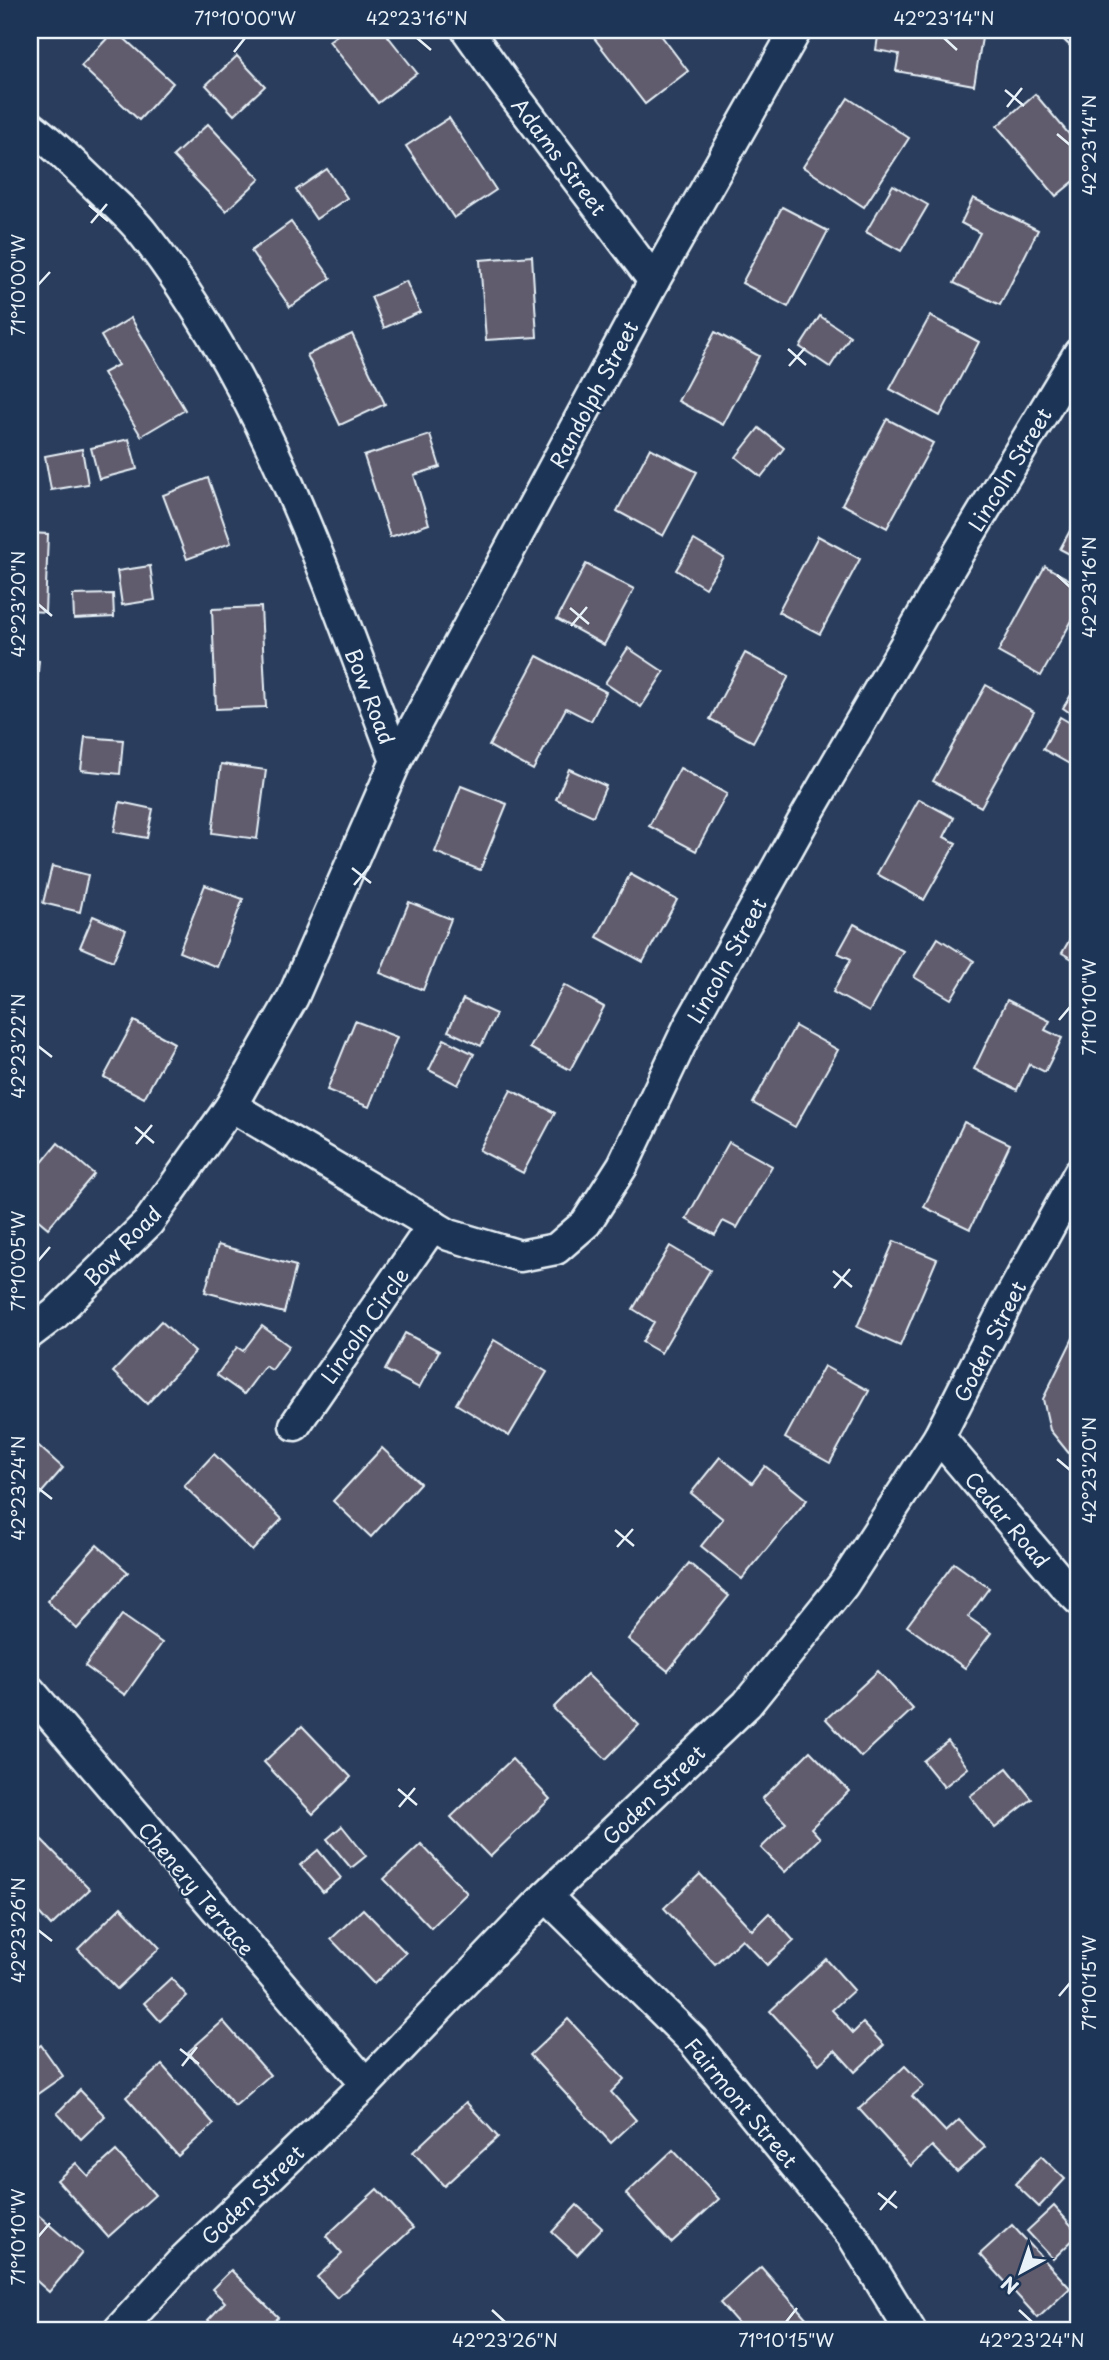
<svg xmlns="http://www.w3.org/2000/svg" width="1109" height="2360" viewBox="0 0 1109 2360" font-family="'Playpen Sans',sans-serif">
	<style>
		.building { fill: #605b6e; stroke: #e8f1f8; stroke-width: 2 }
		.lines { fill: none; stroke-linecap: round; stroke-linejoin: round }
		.minor-casing { stroke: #e8f1f8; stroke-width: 35 }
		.minor { stroke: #1d3557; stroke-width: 30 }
		.ticks { fill: none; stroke: #e8f1f8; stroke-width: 2.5 }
		.labels { text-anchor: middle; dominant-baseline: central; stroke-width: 5; stroke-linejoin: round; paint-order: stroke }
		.street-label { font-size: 21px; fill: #e8f1f8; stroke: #1d3557 }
		.neatline { fill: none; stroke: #e8f1f8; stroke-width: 2.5 }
		.ticks-label { font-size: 18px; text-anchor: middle; fill: #e8f1f8 }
	</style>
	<rect width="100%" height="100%" fill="#2a3d5c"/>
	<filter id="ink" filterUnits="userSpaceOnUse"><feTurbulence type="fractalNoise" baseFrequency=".0143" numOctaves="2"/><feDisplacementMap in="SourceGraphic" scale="14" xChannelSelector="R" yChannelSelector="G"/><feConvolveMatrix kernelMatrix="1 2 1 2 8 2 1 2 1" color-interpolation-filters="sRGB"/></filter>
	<g filter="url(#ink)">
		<!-- building -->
		<g class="building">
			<polygon points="115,30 173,83 139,120 81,66"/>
			<polygon points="344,30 383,30 417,73 378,103 329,41"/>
			<polygon points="588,30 657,30 688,71 645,104"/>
			<polygon points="879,30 969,30 983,32 974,85 896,71 899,54 876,50"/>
			<polygon points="237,56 265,86 234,115 206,85"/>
			<polygon points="1035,94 1079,146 1079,177 1056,196 997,126"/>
			<polygon points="848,98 909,138 864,207 803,167"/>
			<polygon points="449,118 496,190 454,218 406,146"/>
			<polygon points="208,124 260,179 226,211 173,156"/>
			<polygon points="327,169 347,198 316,219 296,190"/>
			<polygon points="893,185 928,205 901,251 866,232"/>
			<polygon points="973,198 1038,230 1000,305 954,283 980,233 961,223"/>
			<polygon points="782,207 828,231 788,307 742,283"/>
			<polygon points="291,222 331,278 290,307 251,251"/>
			<polygon points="532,256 537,337 486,340 480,260"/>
			<polygon points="406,281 420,312 384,328 371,297"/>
			<polygon points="820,316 850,336 830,367 800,347"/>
			<polygon points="930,316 979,342 940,416 890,389"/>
			<polygon points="131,318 185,410 141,436 103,373 118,365 101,336"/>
			<polygon points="715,332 759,356 723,425 678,401"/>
			<polygon points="352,334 385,404 340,425 307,355"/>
			<polygon points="887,419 933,443 887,528 842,504"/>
			<polygon points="30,421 35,472 30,472"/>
			<polygon points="759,428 784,448 761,477 736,457"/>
			<polygon points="430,435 440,467 414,475 429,524 390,537 364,456"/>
			<polygon points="129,439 137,469 99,479 91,448"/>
			<polygon points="650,448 697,472 663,536 617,511"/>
			<polygon points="82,449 88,484 51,490 45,456"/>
			<polygon points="208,478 231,543 187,559 163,495"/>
			<polygon points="1079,514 1079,559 1060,549"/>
			<polygon points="30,533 48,534 45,612 30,611"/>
			<polygon points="818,536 860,559 820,634 778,612"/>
			<polygon points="694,540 724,558 705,588 676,570"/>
			<polygon points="586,564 634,589 604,645 557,619"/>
			<polygon points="150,566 155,600 122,605 117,571"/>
			<polygon points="1045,566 1079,585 1079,608 1041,676 998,652"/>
			<polygon points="113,594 114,617 74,619 73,595"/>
			<polygon points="261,607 266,707 216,709 212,609"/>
			<polygon points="628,648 664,672 641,707 605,683"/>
			<polygon points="745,653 789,676 753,742 710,719"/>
			<polygon points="537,656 606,692 591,721 566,708 533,770 489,746"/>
			<polygon points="30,660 39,661 32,741 30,741"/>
			<polygon points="1079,682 1079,719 1063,708"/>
			<polygon points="986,685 1034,712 981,807 933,781"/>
			<polygon points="1060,717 1079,728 1079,755 1073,766 1043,749"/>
			<polygon points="85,737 123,740 120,774 81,770"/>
			<polygon points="221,764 266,770 257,839 212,833"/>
			<polygon points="680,768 727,794 696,851 649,826"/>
			<polygon points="569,769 606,786 593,816 556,799"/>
			<polygon points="461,786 507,804 480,870 435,852"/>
			<polygon points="919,799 954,818 944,837 956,843 924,900 877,874"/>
			<polygon points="120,802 153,809 147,838 114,832"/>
			<polygon points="52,866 88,875 80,912 43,903"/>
			<polygon points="630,874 677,900 643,962 597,937"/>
			<polygon points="205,885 243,899 217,967 179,952"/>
			<polygon points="409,902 451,919 423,990 380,973"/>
			<polygon points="93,916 126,930 113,961 80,947"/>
			<polygon points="1079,923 1079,963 1062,953"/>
			<polygon points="854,924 903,951 869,1012 833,992 851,959 838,953"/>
			<polygon points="938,938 974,961 951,999 914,977"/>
			<polygon points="564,985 604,1007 570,1070 530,1048"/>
			<polygon points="463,999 496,1014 481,1046 448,1031"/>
			<polygon points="1007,1000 1050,1021 1045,1030 1062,1038 1045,1072 1029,1064 1017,1090 974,1069"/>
			<polygon points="134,1021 174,1043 144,1098 104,1077"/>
			<polygon points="355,1021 397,1037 369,1107 327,1090"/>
			<polygon points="795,1026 838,1050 795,1127 753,1103"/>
			<polygon points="444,1039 474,1054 458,1085 429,1070"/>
			<polygon points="511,1090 555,1113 523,1173 479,1150"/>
			<polygon points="964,1122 1010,1144 970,1229 924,1207"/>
			<polygon points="729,1142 772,1166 737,1228 723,1221 715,1235 686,1219"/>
			<polygon points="58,1143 94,1174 48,1228 30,1213 30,1177"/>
			<polygon points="894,1241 937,1259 900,1346 857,1327"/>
			<polygon points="218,1245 296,1266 284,1313 205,1292"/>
			<polygon points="670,1246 710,1270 661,1353 642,1342 654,1322 633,1309"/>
			<polygon points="161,1321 195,1352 147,1404 113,1372"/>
			<polygon points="262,1326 289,1346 272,1370 265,1366 244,1394 217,1375 237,1347 243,1351"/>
			<polygon points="405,1333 439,1351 419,1388 385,1370"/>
			<polygon points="1073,1338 1079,1341 1079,1466 1050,1430 1043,1399"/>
			<polygon points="494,1340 547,1372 509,1436 456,1404"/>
			<polygon points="824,1366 869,1391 830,1463 785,1438"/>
			<polygon points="30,1438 63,1468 30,1506"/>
			<polygon points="382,1448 420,1483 371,1537 333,1501"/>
			<polygon points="214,1454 282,1519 252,1551 184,1486"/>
			<polygon points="720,1457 752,1483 765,1466 807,1500 742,1579 701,1546 723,1519 691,1493"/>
			<polygon points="97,1545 128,1572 77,1629 47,1601"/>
			<polygon points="689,1563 729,1596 668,1671 628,1639"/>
			<polygon points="954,1563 989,1588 968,1617 991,1633 965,1668 907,1626"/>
			<polygon points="122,1615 162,1643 125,1695 85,1666"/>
			<polygon points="878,1671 913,1709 861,1757 826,1719"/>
			<polygon points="587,1674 639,1725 606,1759 553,1708"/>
			<polygon points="302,1726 351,1777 313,1814 264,1762"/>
			<polygon points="948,1741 968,1768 944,1787 923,1761"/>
			<polygon points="810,1751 849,1791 811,1828 820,1838 785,1872 761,1848 786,1823 762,1799"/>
			<polygon points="512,1759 550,1799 490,1857 451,1817"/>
			<polygon points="1007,1768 1032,1799 995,1828 970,1796"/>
			<polygon points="342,1826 366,1856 351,1868 327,1839"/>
			<polygon points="42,1840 90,1889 51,1926 30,1903 30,1852"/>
			<polygon points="421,1844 467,1893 431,1928 384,1879"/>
			<polygon points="318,1850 341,1878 323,1892 300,1865"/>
			<polygon points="700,1874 752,1930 769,1913 794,1941 767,1965 742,1939 715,1964 664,1908"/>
			<polygon points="121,1907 160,1948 117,1989 78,1949"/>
			<polygon points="363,1909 406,1953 374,1984 331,1939"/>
			<polygon points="826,1959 854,1990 832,2010 853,2033 863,2023 884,2045 855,2072 835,2050 819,2064 770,2011"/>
			<polygon points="171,1978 187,1996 160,2021 144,2003"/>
			<polygon points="568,2019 624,2079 611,2092 636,2120 611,2143 530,2055"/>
			<polygon points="223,2021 270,2075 235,2106 188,2052"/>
			<polygon points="41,2045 63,2076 36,2095 30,2086 30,2053"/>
			<polygon points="162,2065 214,2124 178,2156 126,2097"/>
			<polygon points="905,2066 924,2086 912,2096 946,2132 959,2120 985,2147 957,2172 932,2146 911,2166 859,2109"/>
			<polygon points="80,2090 105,2116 81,2139 57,2113"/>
			<polygon points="466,2102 498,2137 444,2186 413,2152"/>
			<polygon points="673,2150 719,2199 671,2243 626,2194"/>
			<polygon points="116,2151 155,2195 108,2237 57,2180 76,2163 88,2176"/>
			<polygon points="1041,2156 1065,2179 1039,2207 1015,2184"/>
			<polygon points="377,2189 413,2228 337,2298 317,2277 342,2254 326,2236"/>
			<polygon points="577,2205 602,2228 577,2255 552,2232"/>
			<polygon points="1054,2206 1079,2234 1053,2259 1027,2231"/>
			<polygon points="30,2208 82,2253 49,2292 30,2275"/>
			<polygon points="1012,2225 1070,2288 1038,2318 980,2254"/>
			<polygon points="761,2267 808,2320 796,2330 744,2330 720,2303"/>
			<polygon points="231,2270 278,2317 264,2330 218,2330 208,2320 225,2302 212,2289"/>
		</g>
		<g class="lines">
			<!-- minor casing -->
			<g class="minor-casing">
				<g id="minor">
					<polyline points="467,30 504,82 654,281"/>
					<polyline points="1077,30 1079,32"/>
					<path d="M30,126C53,143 72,163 93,183C109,199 128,214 142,232C264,386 327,579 396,761L293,997L231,1106L148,1223L55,1314L30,1333"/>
					<polyline points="396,761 654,281 796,30"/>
					<polyline points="231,1106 449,1235 520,1256 556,1249 586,1223 623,1165 689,1026 802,823 959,552 1079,353"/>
					<polyline points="295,1425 433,1225"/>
					<polyline points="939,1437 1063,1584 1079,1600"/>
					<polyline points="30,1691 366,2084"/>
					<polyline points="546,1896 693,2041 852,2235 910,2330"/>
					<polyline points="119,2330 185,2258 366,2084 546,1896 747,1704 843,1585 939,1437 1007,1303 1079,1173"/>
				</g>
			</g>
			<!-- minor -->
			<use href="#minor" class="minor"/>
		</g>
	</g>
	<!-- ticks -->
	<path class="ticks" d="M417,38L431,50M944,38L957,50M234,52L245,38M1005,90L1024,106M1007,107L1022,88M1057,134L1070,145M89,205L108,221M91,223L107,204M38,285L50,272M788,349L806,365M789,366L805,348M1057,575L1070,587M38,604L52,616M570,608L589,624M571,626L587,607M352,868L371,883M354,885L370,866M1059,1020L1070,1007M38,1046L52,1057M135,1127L154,1143M136,1144L152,1125M38,1261L50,1247M833,1271L852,1287M834,1288L850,1269M1057,1459L1070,1470M38,1488L52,1499M615,1530L634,1546M617,1547L633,1529M398,1789L417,1805M399,1807L415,1788M38,1930L52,1941M1059,1996L1070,1983M180,2049L199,2064M182,2066L197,2047M878,2193L897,2208M880,2210L896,2191M38,2237L50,2223M492,2310L505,2322M1019,2310L1032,2322M786,2322L797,2308"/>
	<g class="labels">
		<!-- street labels -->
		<g class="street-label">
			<text transform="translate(560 156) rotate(53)">Adams Street</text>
			<text transform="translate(593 394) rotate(-62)">Randolph Street</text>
			<text transform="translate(1009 469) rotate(-59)">Lincoln Street</text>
			<text transform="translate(371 696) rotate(69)">Bow Road</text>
			<text transform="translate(726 960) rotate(-61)">Lincoln Street</text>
			<text transform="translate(122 1245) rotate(-46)">Bow Road</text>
			<text transform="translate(364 1325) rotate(-55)">Lincoln Circle</text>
			<text transform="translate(989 1341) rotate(-63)">Goden Street</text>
			<text transform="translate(1008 1519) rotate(50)">Cedar Road</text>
			<text transform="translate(653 1794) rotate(-44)">Goden Street</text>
			<text transform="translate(197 1888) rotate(50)">Chenery Terrace</text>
			<text transform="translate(742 2102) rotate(50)">Fairmont Street</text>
			<text transform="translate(252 2194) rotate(-44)">Goden Street</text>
		</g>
	</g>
	<!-- margin -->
	<rect width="1109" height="2360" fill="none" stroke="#1d3557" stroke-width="77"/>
	<!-- north arrow -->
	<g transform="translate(1021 2272) rotate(220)" stroke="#1d3557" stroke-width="5" paint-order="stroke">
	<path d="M0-5L12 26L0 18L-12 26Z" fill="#e8f1f8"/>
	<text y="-10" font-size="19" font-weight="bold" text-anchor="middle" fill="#e8f1f8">N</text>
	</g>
	<rect x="38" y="38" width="1032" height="2284" class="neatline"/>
	<g class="ticks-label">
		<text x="245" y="25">71°10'00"W</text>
		<text x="417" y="25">42°23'16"N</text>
		<text x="944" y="25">42°23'14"N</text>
		<text transform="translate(1090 145) rotate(-90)" y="6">42°23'14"N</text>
		<text transform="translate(19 285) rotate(-90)" y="6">71°10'00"W</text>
		<text transform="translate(1090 587) rotate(-90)" y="6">42°23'16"N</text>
		<text transform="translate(19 604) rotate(-90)" y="6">42°23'20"N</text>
		<text transform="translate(1090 1007) rotate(-90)" y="6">71°10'10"W</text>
		<text transform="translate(19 1046) rotate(-90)" y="6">42°23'22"N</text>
		<text transform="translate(19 1261) rotate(-90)" y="6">71°10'05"W</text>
		<text transform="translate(1090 1470) rotate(-90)" y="6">42°23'20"N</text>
		<text transform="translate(19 1488) rotate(-90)" y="6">42°23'24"N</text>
		<text transform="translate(19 1930) rotate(-90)" y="6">42°23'26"N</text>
		<text transform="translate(1090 1983) rotate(-90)" y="6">71°10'15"W</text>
		<text transform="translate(19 2237) rotate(-90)" y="6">71°10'10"W</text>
		<text x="505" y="2347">42°23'26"N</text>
		<text x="786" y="2347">71°10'15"W</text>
		<text x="1032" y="2347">42°23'24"N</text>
	</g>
</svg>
